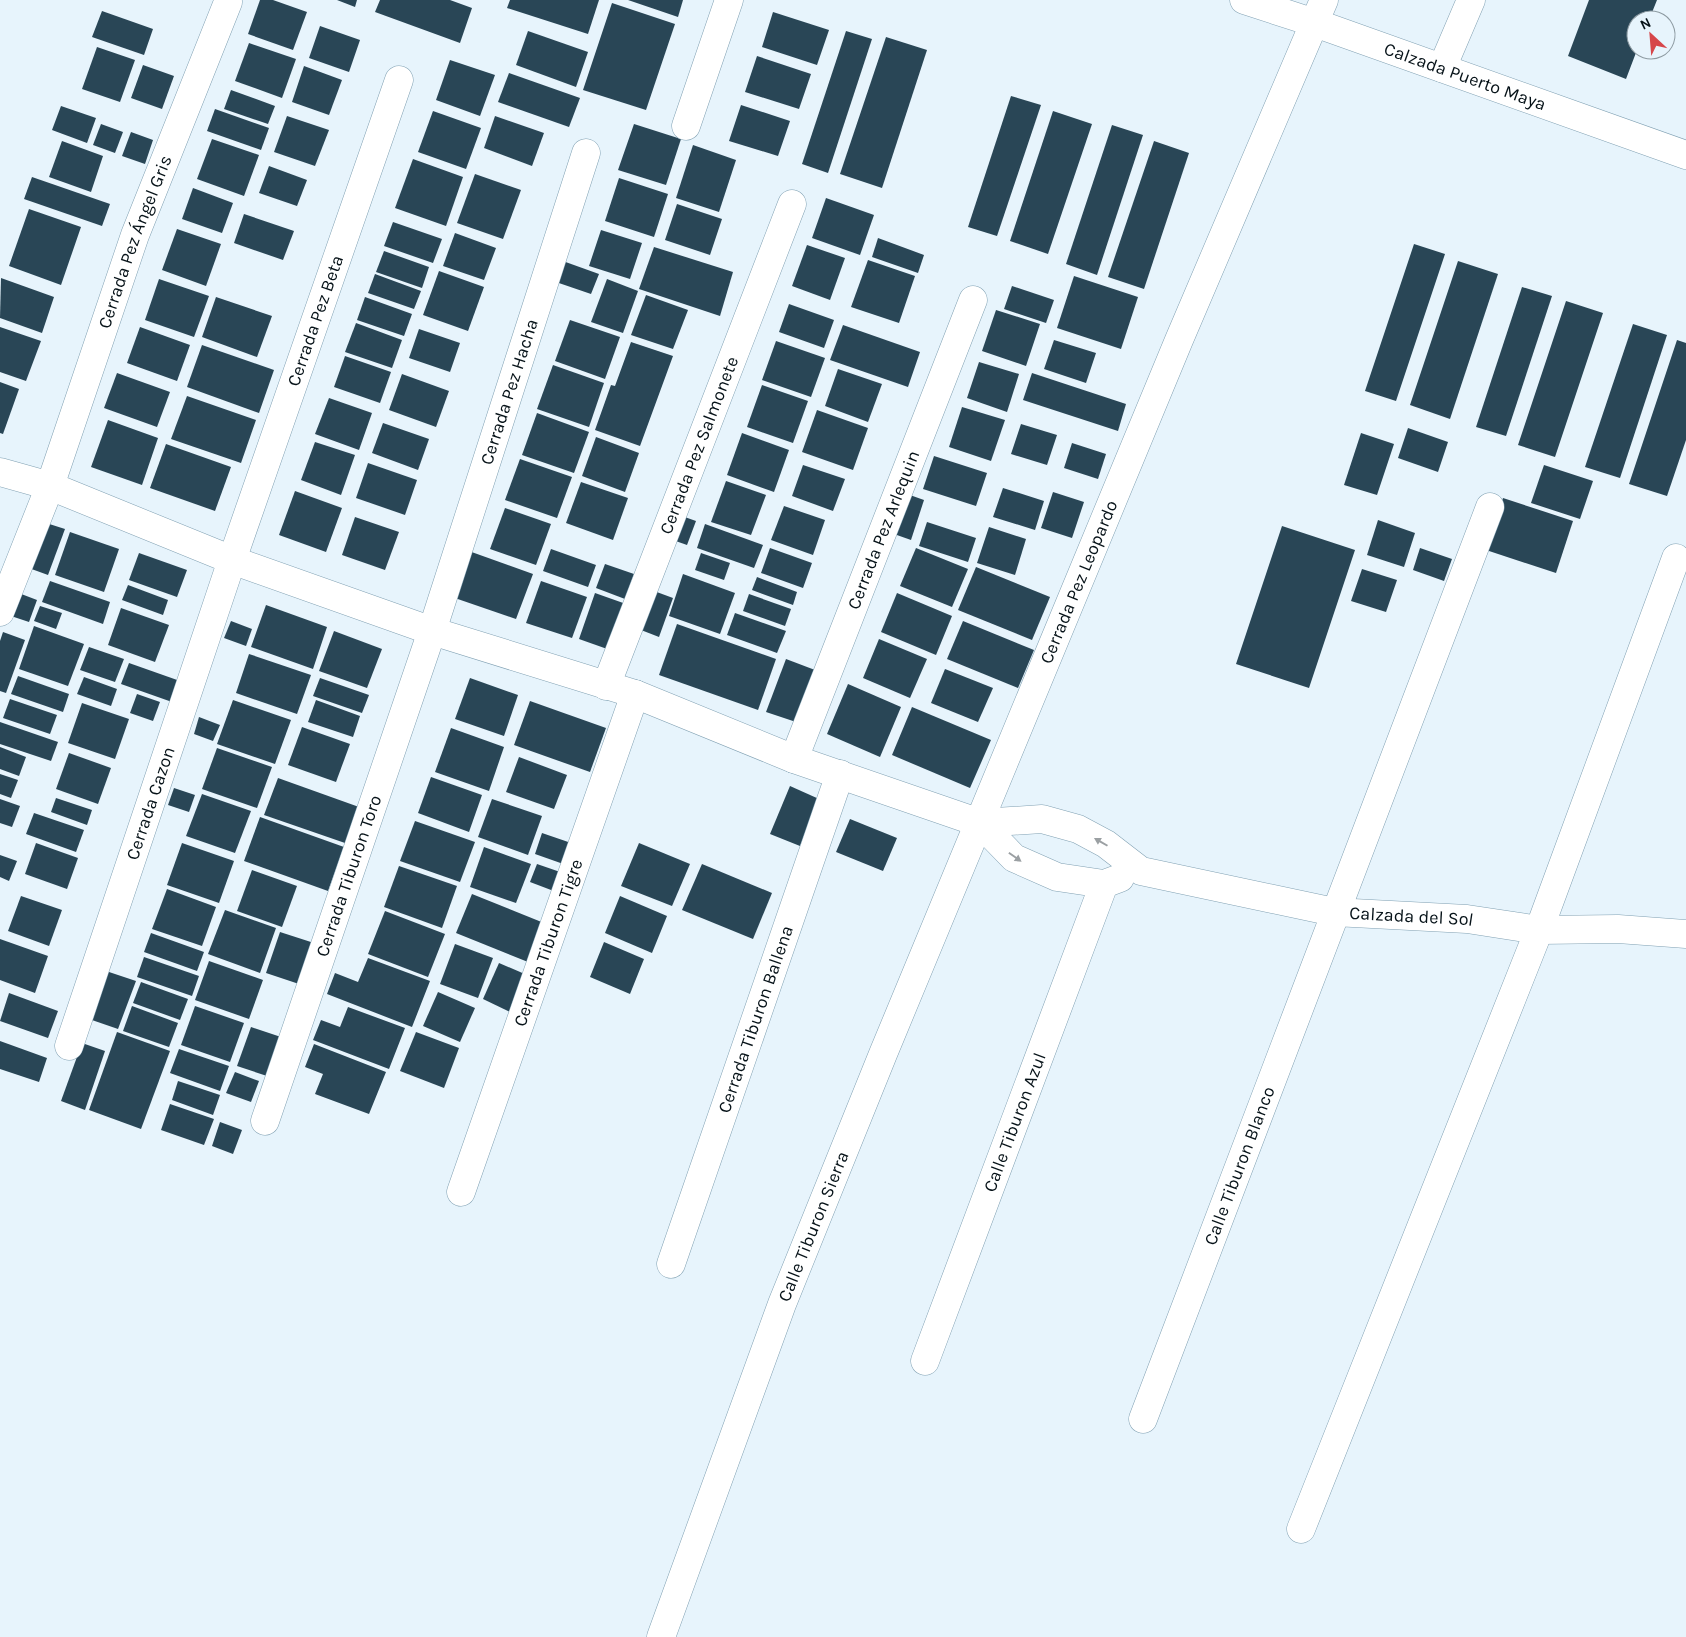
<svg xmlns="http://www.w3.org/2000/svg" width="1686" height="1637" viewBox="0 0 1686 1637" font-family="Karla,sans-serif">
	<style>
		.building { fill: #294656 }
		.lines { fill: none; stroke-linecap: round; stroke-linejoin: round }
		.street-casing { stroke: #81a1b3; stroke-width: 29 }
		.street { stroke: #fff; stroke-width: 28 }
		.oneway { fill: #9ba0a3 }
		.labels { text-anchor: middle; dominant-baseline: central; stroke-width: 5; stroke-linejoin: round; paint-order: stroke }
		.street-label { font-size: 18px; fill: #061218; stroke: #e7f4fc }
	</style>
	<rect width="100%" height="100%" fill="#e7f4fc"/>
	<!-- building -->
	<g class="building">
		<polygon points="260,0 273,0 307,12 293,50 248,34"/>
		<polygon points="337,0 357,0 355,7"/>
		<polygon points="380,0 450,0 472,8 460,43 375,12"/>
		<polygon points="510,0 599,0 588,34 507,8"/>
		<polygon points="628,0 683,0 678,17"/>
		<polygon points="1589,0 1657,0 1649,20 1636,20 1637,50 1626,79 1568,56"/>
		<polygon points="612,3 675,24 646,110 583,90"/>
		<polygon points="102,11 153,29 144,55 92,37"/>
		<polygon points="773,12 829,30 817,65 762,47"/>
		<polygon points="320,26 360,40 349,72 309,58"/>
		<polygon points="528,31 588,52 576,87 516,65"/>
		<polygon points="846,31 872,39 828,173 802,164"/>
		<polygon points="886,37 927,50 882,188 840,174"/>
		<polygon points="249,43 296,59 282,98 235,81"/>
		<polygon points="97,47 135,60 120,102 82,89"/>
		<polygon points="757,56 811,74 799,109 745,92"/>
		<polygon points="450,60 495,75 480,116 436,100"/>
		<polygon points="143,65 174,76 162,109 131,98"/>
		<polygon points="304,66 342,80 329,115 292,102"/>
		<polygon points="509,73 580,98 569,127 498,102"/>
		<polygon points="231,90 275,106 268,124 224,109"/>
		<polygon points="1011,96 1041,105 997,236 968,227"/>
		<polygon points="741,105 790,121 778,156 729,141"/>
		<polygon points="61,106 96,118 87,143 52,130"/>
		<polygon points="215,109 269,128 261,150 207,131"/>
		<polygon points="433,111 481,128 466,169 418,152"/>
		<polygon points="1053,111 1092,124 1048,254 1010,241"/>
		<polygon points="287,116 329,130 315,166 274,152"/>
		<polygon points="495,116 544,133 532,166 484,148"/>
		<polygon points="101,124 123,132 115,153 93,145"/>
		<polygon points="634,124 681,139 666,185 618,170"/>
		<polygon points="1112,125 1143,135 1097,275 1066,264"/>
		<polygon points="131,132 153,140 145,164 122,156"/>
		<polygon points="212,139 259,155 244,196 197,179"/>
		<polygon points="62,141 103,156 91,192 49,177"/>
		<polygon points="1154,141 1189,153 1144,289 1108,277"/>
		<polygon points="693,145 736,160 719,212 676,198"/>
		<polygon points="413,159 463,177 446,226 395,208"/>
		<polygon points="269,166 307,180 297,206 259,193"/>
		<polygon points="475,174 521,190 503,239 457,223"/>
		<polygon points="32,177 110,204 102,226 24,199"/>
		<polygon points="619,178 668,194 654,237 605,221"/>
		<polygon points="193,188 233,203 222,233 182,219"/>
		<polygon points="826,198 874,215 860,255 812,238"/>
		<polygon points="677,204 722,219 710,255 665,240"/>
		<polygon points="29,209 81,227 61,285 9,266"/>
		<polygon points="244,214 294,231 283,260 234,243"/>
		<polygon points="393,222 442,239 433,263 384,246"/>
		<polygon points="177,229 221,244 206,286 162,270"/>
		<polygon points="601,230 642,243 630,279 589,266"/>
		<polygon points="455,233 496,248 484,280 443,266"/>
		<polygon points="878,238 924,255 918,273 872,257"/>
		<polygon points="1414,244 1445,254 1396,401 1365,391"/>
		<polygon points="807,245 845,258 830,300 792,286"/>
		<polygon points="654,247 733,272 720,316 639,289"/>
		<polygon points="384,251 429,267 422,288 376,272"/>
		<polygon points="560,260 599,274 591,294 553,281"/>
		<polygon points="868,260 915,276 899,323 851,307"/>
		<polygon points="1458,261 1498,274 1450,419 1410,405"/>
		<polygon points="439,271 484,287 468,331 423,315"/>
		<polygon points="375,274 421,291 414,309 368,293"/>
		<polygon points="1074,276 1138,297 1121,349 1057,328"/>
		<polygon points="1,278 54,297 42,333 0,318"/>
		<polygon points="159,279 209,296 194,337 145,320"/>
		<polygon points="607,279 638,291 623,333 591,322"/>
		<polygon points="1012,286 1054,300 1046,323 1004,309"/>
		<polygon points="1522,287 1552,296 1506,436 1476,427"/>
		<polygon points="646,295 688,310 673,349 631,335"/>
		<polygon points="216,297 272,316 257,357 202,337"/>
		<polygon points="365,297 412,314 404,336 357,320"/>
		<polygon points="1566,301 1603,313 1555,457 1518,445"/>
		<polygon points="789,304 834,320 824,348 779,332"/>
		<polygon points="996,310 1040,324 1026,366 982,351"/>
		<polygon points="570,320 620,337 605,379 555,361"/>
		<polygon points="356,323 402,340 392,368 345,352"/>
		<polygon points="1633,324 1667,335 1620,478 1585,467"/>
		<polygon points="843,325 920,352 908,387 830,360"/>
		<polygon points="0,327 41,341 26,381 0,372"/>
		<polygon points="140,327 190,345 177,381 127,363"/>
		<polygon points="419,329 460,343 450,372 409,358"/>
		<polygon points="1054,340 1096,353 1086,383 1044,369"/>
		<polygon points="1677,340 1686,343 1686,440 1667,496 1629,484"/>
		<polygon points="776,341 825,358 811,397 762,380"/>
		<polygon points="631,342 673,356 640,446 595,430 611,385 615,386"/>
		<polygon points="202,345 274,370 259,413 187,387"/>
		<polygon points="345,356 391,372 380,403 334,387"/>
		<polygon points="979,362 1019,374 1007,412 967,398"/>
		<polygon points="553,365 604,383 589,427 537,409"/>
		<polygon points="838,369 882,384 868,422 825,406"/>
		<polygon points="117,373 170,392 157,427 104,408"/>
		<polygon points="1032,373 1126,404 1118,431 1023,400"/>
		<polygon points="402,374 449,391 436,427 389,410"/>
		<polygon points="0,382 19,389 3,434 0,433"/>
		<polygon points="762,385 808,401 793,443 747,427"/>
		<polygon points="187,396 256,420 241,463 171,439"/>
		<polygon points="329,398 372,413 359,450 315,434"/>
		<polygon points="962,407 1005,420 991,461 949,447"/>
		<polygon points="817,410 868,428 853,470 802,452"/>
		<polygon points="537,413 589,432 574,473 522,455"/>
		<polygon points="108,420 158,438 142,485 91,467"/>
		<polygon points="383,423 429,439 418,470 372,453"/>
		<polygon points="1021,424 1057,435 1047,465 1011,454"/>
		<polygon points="1408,428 1448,442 1438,472 1398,458"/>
		<polygon points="742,433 789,450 774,492 727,475"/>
		<polygon points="1361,433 1394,444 1377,495 1344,485"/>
		<polygon points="596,437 639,453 625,492 582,476"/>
		<polygon points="315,442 355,455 341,495 301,480"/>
		<polygon points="1072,443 1106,454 1098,479 1064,468"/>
		<polygon points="166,444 231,467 215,511 150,488"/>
		<polygon points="934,456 987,473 976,506 923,489"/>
		<polygon points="520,459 572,477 557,518 505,500"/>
		<polygon points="368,463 417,480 405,515 356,498"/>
		<polygon points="803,465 845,479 833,511 792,496"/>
		<polygon points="1544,465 1593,481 1580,519 1531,503"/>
		<polygon points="726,481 766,495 751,535 711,522"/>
		<polygon points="581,482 628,498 613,540 566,523"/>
		<polygon points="1003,488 1044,501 1035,530 993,517"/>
		<polygon points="295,491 342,508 326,552 279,535"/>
		<polygon points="1053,492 1084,502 1072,538 1041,528"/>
		<polygon points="907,494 924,500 911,540 894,534"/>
		<polygon points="1503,498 1573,521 1556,573 1486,550"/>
		<polygon points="784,506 825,520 813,555 771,540"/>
		<polygon points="505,508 551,524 536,565 490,549"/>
		<polygon points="679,515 696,521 687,545 670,539"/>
		<polygon points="355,517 399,532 385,570 342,555"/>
		<polygon points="1378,520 1415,533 1404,567 1367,555"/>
		<polygon points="43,522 65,529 48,575 26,567"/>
		<polygon points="927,522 976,538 968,562 919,546"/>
		<polygon points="705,524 763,545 754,568 697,548"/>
		<polygon points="1282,526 1355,550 1309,688 1236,664"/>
		<polygon points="989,527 1026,539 1015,575 977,563"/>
		<polygon points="70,532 119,549 104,592 55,575"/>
		<polygon points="770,548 812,563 803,588 761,573"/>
		<polygon points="916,548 968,569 952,607 900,586"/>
		<polygon points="1420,548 1452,559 1444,581 1413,570"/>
		<polygon points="551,549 596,565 588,587 543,571"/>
		<polygon points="466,550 533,574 516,619 449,596"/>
		<polygon points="139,553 187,570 177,597 129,580"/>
		<polygon points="701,553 730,563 724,580 695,570"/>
		<polygon points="605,564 634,574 625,599 596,588"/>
		<polygon points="976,567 1050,597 1032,640 958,610"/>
		<polygon points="1362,569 1397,580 1386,612 1351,601"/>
		<polygon points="683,574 735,593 720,634 669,616"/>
		<polygon points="757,577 797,592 793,605 752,590"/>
		<polygon points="50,581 110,602 103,624 42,602"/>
		<polygon points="541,581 587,597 572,638 526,623"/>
		<polygon points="128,585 168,600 163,615 122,600"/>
		<polygon points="654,591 673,598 659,637 641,630"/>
		<polygon points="16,592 37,600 29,622 8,615"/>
		<polygon points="595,593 626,604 610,650 579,639"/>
		<polygon points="897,593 952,616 936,655 881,632"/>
		<polygon points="749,594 791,609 785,626 743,611"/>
		<polygon points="266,605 327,627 313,669 251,647"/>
		<polygon points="40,606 62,613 56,629 34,621"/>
		<polygon points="121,608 169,625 155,662 108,645"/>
		<polygon points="735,613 786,631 777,653 727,635"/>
		<polygon points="231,621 252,629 246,646 224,638"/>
		<polygon points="963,621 1034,650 1018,688 947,659"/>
		<polygon points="677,624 776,659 758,710 659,675"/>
		<polygon points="34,626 84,644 68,686 19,669"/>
		<polygon points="334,631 382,649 367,688 319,671"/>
		<polygon points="3,632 25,640 6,693 0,691 0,641"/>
		<polygon points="879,639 927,659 910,698 863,678"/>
		<polygon points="89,647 124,659 115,682 80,670"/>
		<polygon points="249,654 311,675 297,714 236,693"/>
		<polygon points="786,659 815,670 796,722 766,712"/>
		<polygon points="129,663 180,681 172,702 121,684"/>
		<polygon points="945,669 993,688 978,722 931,703"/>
		<polygon points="18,676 69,694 63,712 11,694"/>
		<polygon points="84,677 117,689 111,706 77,694"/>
		<polygon points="320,678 369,695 362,713 313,696"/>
		<polygon points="470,678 518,695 504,736 455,719"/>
		<polygon points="848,684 901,707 880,757 827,734"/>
		<polygon points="137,694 160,702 153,721 130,713"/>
		<polygon points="10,699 57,715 50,734 3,718"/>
		<polygon points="233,700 291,720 275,764 217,744"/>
		<polygon points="316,700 360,716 353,737 308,722"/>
		<polygon points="530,701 606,728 590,772 514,745"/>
		<polygon points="82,703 129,719 115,759 68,743"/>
		<polygon points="912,707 991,740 970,788 892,755"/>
		<polygon points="199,717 220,725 213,741 194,734"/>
		<polygon points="0,722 58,742 51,761 0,744"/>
		<polygon points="302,727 350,744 336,782 288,765"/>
		<polygon points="451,728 504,747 489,791 435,772"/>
		<polygon points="0,747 26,757 19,776 0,769"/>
		<polygon points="217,748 272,767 257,808 202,789"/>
		<polygon points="69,753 111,768 98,804 56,789"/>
		<polygon points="519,757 567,775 554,809 506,792"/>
		<polygon points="0,774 18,780 11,798 0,794"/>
		<polygon points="431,777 482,795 469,832 418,813"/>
		<polygon points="278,778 359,807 345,843 264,815"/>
		<polygon points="790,786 819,799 800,846 770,834"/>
		<polygon points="174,788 195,795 189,812 168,805"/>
		<polygon points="202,794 251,811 235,853 186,836"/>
		<polygon points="56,798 92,810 87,825 51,812"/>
		<polygon points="0,799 20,806 12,827 0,823"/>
		<polygon points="492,799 542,816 528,855 478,837"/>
		<polygon points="34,813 84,830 76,852 26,834"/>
		<polygon points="260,817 344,847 328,891 244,861"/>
		<polygon points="850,819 897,838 883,871 836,852"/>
		<polygon points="415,821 475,842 460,882 400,861"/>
		<polygon points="542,833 577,845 569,866 535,854"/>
		<polygon points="36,843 78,858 67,889 25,874"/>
		<polygon points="182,843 234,861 219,903 167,885"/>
		<polygon points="639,843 690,864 672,906 621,886"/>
		<polygon points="484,847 531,864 516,903 470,887"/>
		<polygon points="0,855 17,861 9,881 0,877"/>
		<polygon points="537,864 566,874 559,893 530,882"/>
		<polygon points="702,864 772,893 753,939 682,910"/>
		<polygon points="399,866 457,886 442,928 384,907"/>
		<polygon points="252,870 297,886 282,927 237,911"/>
		<polygon points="167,889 216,907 202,946 152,929"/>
		<polygon points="472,894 544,923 528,962 456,933"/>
		<polygon points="21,896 62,910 49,946 8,931"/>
		<polygon points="620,896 667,916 652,953 605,933"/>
		<polygon points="225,910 276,928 260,973 208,954"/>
		<polygon points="385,911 445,934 428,977 368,954"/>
		<polygon points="280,932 314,943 299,984 266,973"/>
		<polygon points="151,933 204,952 197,971 144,952"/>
		<polygon points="0,939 48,956 35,993 0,980"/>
		<polygon points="604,942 644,959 630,994 590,977"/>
		<polygon points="455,944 493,958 478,998 440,984"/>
		<polygon points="144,957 199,976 192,996 137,977"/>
		<polygon points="368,958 430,981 412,1027 327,994 335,973 358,982"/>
		<polygon points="209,961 263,980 249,1019 195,1000"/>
		<polygon points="499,963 527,975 510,1012 483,999"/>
		<polygon points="106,971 136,981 118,1029 89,1019"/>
		<polygon points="141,982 188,999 180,1020 133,1003"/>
		<polygon points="438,992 475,1008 460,1042 423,1026"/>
		<polygon points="9,993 58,1011 48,1038 0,1021"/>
		<polygon points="132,1006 178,1023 169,1047 123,1031"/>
		<polygon points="195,1006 244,1023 230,1062 181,1045"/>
		<polygon points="348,1007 405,1028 389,1069 313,1040 321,1020 340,1027"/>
		<polygon points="251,1027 281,1037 267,1076 237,1066"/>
		<polygon points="117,1032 170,1051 141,1129 89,1110"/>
		<polygon points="416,1032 459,1048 444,1088 400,1071"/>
		<polygon points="0,1041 47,1058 39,1082 0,1069"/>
		<polygon points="82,1043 105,1051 85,1110 61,1101"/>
		<polygon points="314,1044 386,1072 369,1114 315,1094 323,1074 305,1067"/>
		<polygon points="179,1049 229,1066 220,1091 170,1073"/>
		<polygon points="235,1072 259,1081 251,1102 226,1093"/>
		<polygon points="178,1081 220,1095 213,1115 172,1100"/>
		<polygon points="170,1104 214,1119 204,1145 161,1130"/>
		<polygon points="220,1122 242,1130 233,1154 212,1146"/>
	</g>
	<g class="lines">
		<!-- street casing -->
		<g class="street-casing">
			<g id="street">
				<path id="s1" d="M1244,0L1315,23L1686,155"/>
				<polyline points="1442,68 1471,0"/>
				<polyline points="686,126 729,0"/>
				<path id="s2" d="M0,472L50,486L232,560L432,631L635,694L794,759L980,823L1042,819L1078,829L1106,844L1141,871L1334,912L1467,919L1539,930L1618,929L1686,934"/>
				<path id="s3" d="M0,612L50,486L135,235L228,2"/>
				<path id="s4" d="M606,686L792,204"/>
				<path id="s5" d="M794,759L973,300"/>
				<polyline points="980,823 1014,858 1057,877 1104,884 1120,878"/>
				<path id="s6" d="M69,1046L232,560L399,80"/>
				<path id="s7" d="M265,1121L432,631L586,153"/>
				<path id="s8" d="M461,1192L635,694"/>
				<path id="s9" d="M671,1264L840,774"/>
				<path id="s10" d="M925,1361L1104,884"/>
				<path id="s11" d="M1143,1419L1490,507"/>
				<polyline points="1301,1529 1539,930 1676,558"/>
				<path id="s12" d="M661,1637L782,1304L883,1054L1179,340L1324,0"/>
			</g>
		</g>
		<!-- street -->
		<use href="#street" class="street"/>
	</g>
	<!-- one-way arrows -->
	<defs><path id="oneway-solid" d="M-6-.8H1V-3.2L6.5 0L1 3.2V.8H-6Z" transform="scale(1.25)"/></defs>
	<g class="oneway">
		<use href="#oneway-solid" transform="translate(1101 842) rotate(-150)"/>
		<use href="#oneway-solid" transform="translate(1015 857) rotate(35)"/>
	</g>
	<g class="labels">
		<!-- street labels -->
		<g class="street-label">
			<text stroke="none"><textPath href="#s1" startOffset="234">Calzada Puerto Maya</textPath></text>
			<text stroke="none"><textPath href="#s3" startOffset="394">Cerrada Pez Ángel Gris</textPath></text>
			<text stroke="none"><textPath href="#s6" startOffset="766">Cerrada Pez Beta</textPath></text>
			<text stroke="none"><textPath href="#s7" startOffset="769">Cerrada Pez Hacha</textPath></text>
			<text stroke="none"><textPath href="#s4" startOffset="258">Cerrada Pez Salmonete</textPath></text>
			<text stroke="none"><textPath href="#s5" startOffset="246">Cerrada Pez Arlequin</textPath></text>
			<text stroke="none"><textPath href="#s12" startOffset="1135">Cerrada Pez Leopardo</textPath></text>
			<text stroke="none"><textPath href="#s6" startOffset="256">Cerrada Cazon</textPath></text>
			<text stroke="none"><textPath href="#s7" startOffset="259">Cerrada Tiburon Toro</textPath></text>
			<text stroke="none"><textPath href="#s2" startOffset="1492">Calzada del Sol</textPath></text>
			<text stroke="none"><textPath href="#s8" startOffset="264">Cerrada Tiburon Tigre</textPath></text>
			<text stroke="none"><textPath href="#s9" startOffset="259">Cerrada Tiburon Ballena</textPath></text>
			<text stroke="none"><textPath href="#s10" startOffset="255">Calle Tiburon Azul</textPath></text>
			<text stroke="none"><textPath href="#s11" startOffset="271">Calle Tiburon Blanco</textPath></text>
			<text stroke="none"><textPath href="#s12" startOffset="438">Calle Tiburon Sierra</textPath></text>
		</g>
	</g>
	<!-- north arrow -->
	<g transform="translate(1651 35) rotate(334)"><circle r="24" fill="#e7f4fc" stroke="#8d9aa1"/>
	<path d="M0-4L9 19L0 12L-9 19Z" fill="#d6464a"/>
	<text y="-8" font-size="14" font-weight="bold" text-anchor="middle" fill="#061218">N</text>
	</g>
</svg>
